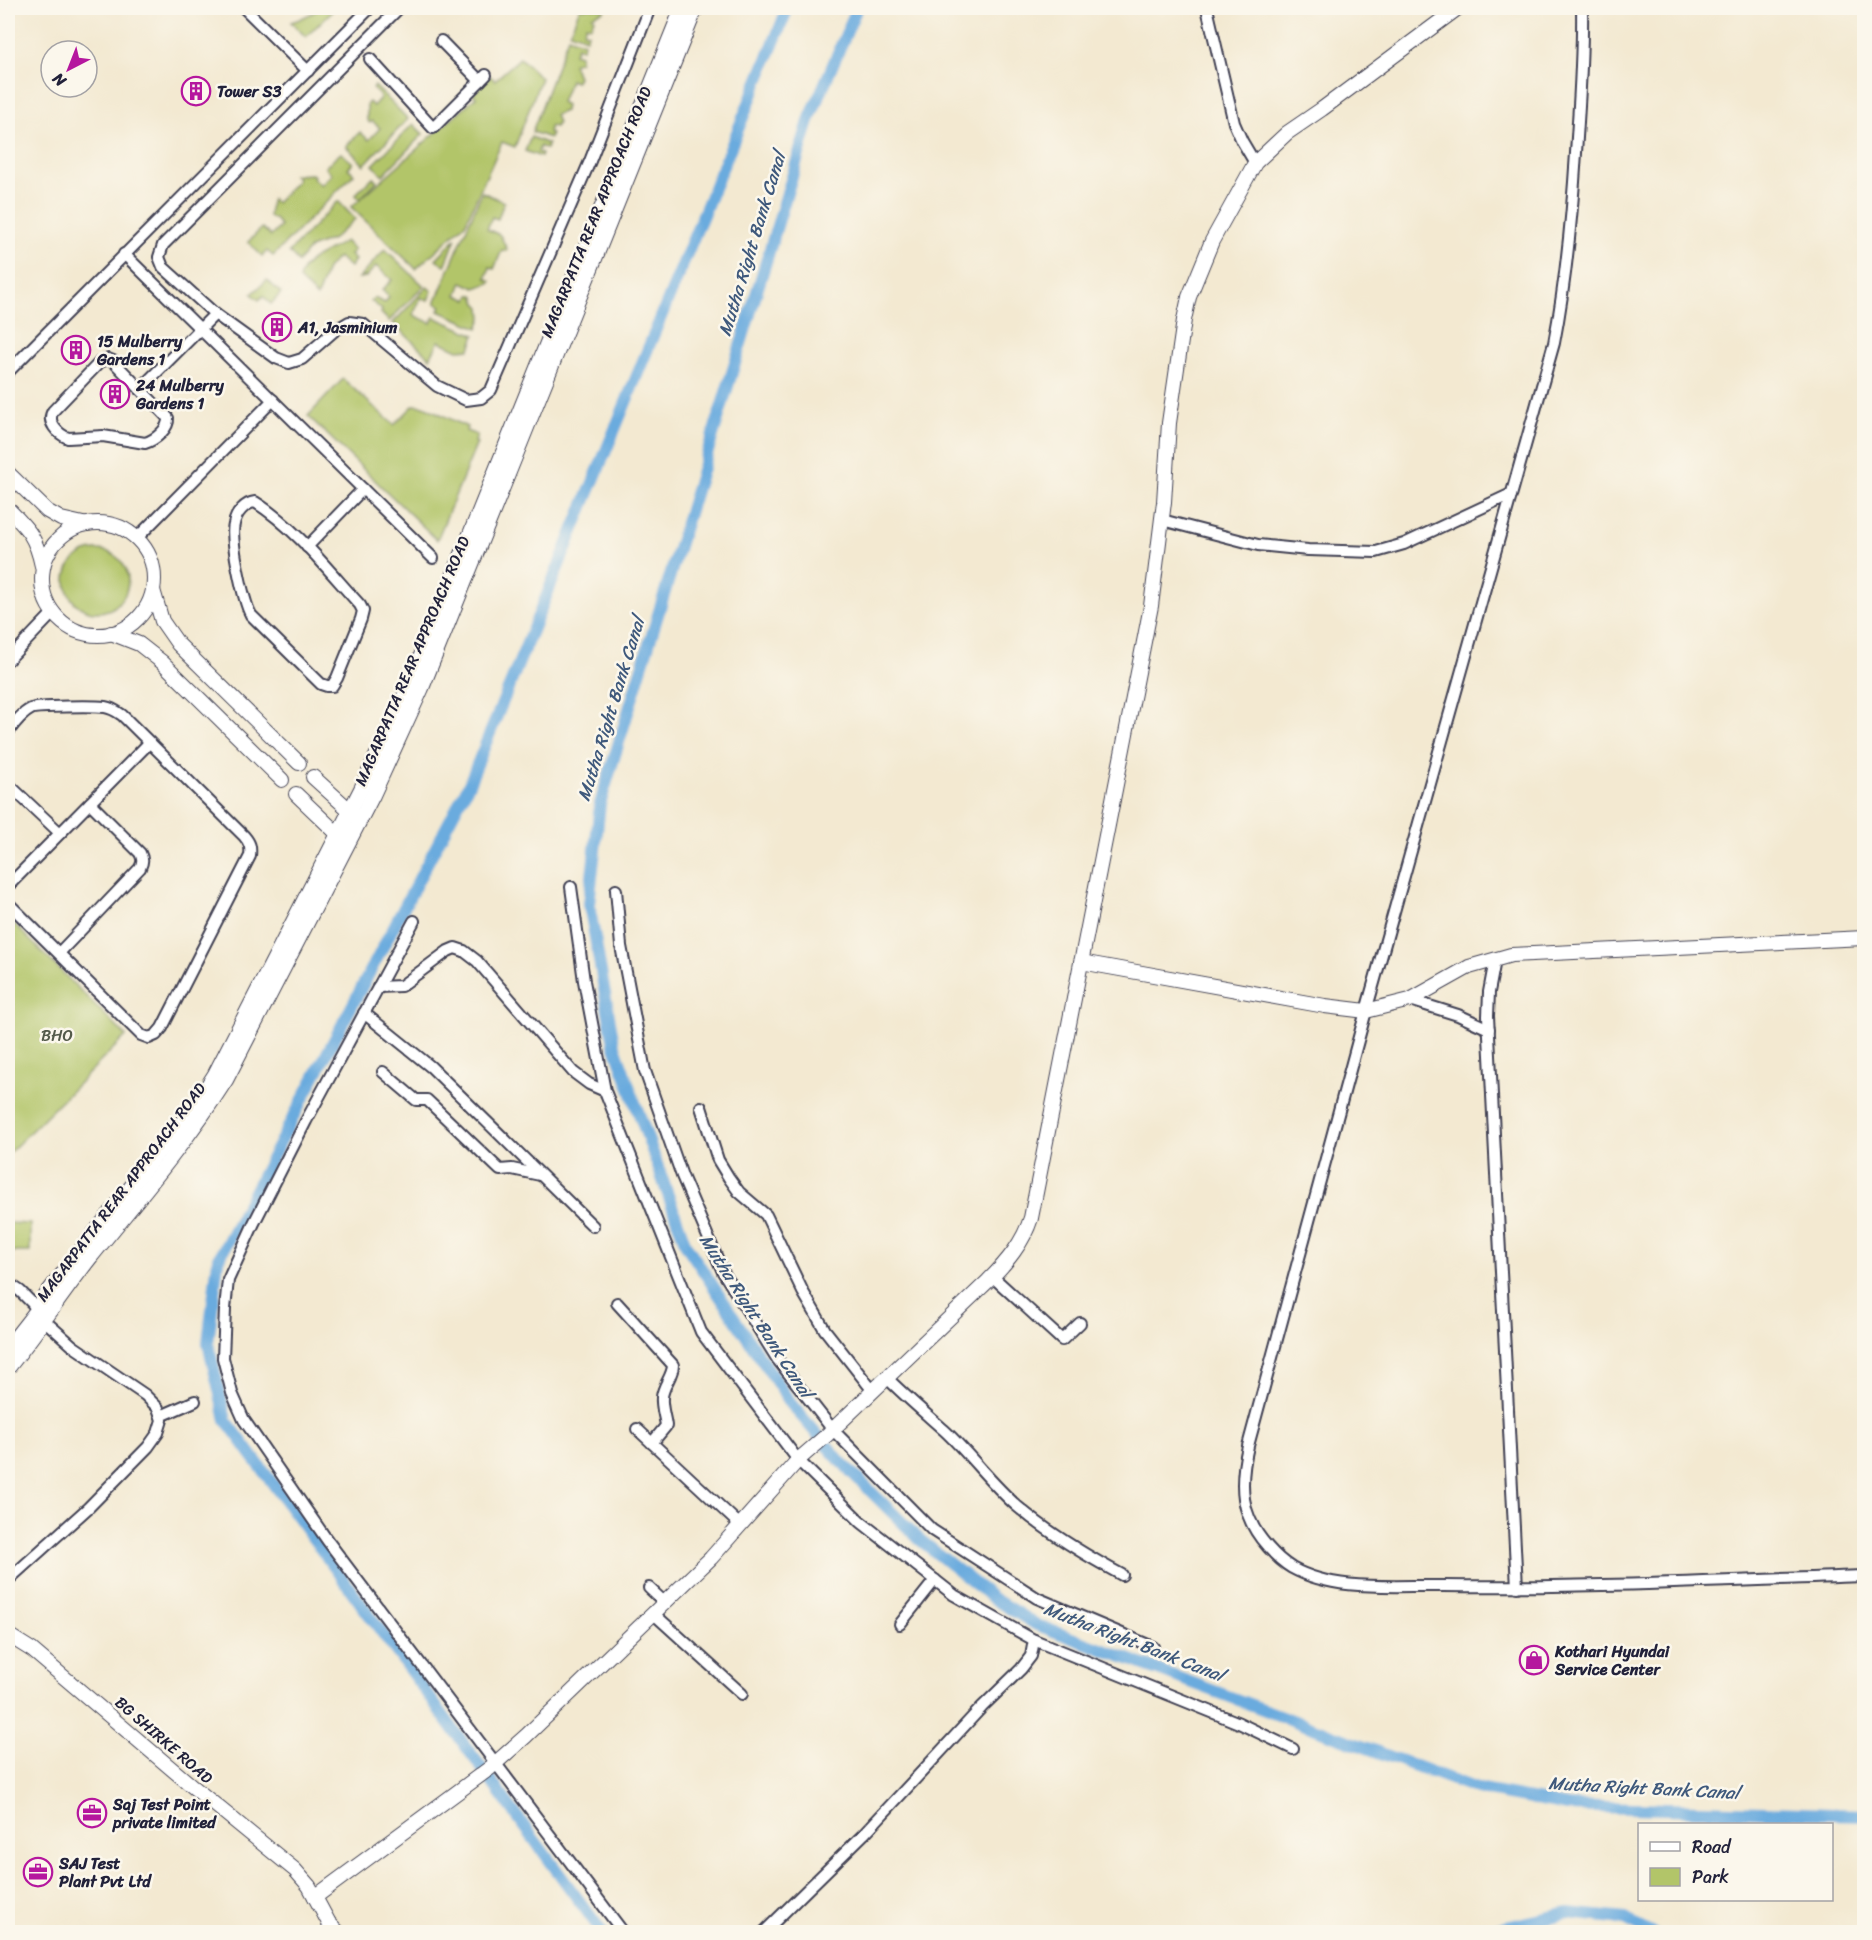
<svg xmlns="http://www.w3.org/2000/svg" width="1872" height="1940" viewBox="0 0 1872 1940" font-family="Sriracha,sans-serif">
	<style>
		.green { fill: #b2c569; stroke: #6a7452; stroke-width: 1.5 }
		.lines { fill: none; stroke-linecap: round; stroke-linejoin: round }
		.canal { stroke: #6aabde; stroke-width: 12 }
		.street-casing { stroke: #414052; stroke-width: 14 }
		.secondary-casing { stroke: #414052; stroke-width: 16 }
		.street { stroke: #fff; stroke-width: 10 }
		.secondary { stroke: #fff; stroke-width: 14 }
		.labels { text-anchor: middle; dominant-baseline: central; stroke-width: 5; stroke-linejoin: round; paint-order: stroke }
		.poi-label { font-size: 16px; font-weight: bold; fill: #22223b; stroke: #fbf7ec; text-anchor: start }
		.street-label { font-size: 16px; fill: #22223b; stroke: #fbf7ec }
		.park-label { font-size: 16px; fill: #545b4b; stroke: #fbf7ec }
		.water-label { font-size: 18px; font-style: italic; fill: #3f597c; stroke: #fbf7ec }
	</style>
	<rect width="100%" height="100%" fill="#fbf7ec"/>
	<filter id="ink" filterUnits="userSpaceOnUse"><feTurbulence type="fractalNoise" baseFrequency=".0167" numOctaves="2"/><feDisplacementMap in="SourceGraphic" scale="12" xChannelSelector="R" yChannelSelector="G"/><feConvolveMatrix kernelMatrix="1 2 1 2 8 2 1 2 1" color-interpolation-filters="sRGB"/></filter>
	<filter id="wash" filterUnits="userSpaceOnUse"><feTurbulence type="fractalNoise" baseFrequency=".008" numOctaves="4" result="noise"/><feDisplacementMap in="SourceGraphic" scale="24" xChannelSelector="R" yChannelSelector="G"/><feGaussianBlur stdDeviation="1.35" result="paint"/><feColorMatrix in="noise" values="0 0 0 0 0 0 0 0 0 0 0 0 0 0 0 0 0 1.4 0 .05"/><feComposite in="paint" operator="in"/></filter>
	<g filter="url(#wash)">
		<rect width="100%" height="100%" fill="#f3e9d1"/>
		<!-- green -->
		<g class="green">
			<polygon points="322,8 335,8 306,37 291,22 300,19"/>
			<polygon points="580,8 605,8 604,11 592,16 594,19 591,26 586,25 583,32 588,33 586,38 570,32"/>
			<polygon points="568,37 584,43 582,49 577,47 574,53 580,55 580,61 573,64 578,77 575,82 570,80 561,102 566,105 565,111 555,115 558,123 555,127 550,126 548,132 552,134 550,138 532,132"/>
			<polygon points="520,58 541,78 515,147 502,142 465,224 416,269 351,207 476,97 473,94 490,76 495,80"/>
			<polygon points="375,86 408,119 364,165 346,146 360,132 369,140 380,128 372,121 370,123 367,120 367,104 369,102 373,106 381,97 373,89"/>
			<polygon points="413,124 423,134 383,175 373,165"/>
			<polygon points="531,137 548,144 546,149 540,146 538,152 542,154 541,157 525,151"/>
			<polygon points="341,153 353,163 348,168 354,174 273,256 267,251 262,256 248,242 262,228 271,236 281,226 274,218 273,219 269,216 271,201 272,199 276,203 298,179 294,175 312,174 314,176 313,178 321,185 332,174 325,167"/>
			<polygon points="373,177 377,181 360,199 355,195"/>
			<polygon points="482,192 504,202 498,219 492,217 487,229 500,235 507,249 506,251 502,250 494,269 490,267 486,278 491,281 490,283 475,288 462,282 457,295 468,300 470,295 474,295 477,303 481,307 482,318 478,328 439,311 441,306 435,303"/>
			<polygon points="338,201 355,219 333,239 310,248 298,262 289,252"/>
			<polygon points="456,238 445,266 436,259"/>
			<path d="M345,241L354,250L350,255L355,260L350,267L338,257L327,269L317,297L299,279C305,256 328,253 345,241Z"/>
			<polygon points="385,249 424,286 389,321 381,313 382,310 371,301 374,298 385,303 389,297 382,290 392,280 376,266 366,277 359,278"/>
			<polygon points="267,280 281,293 271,304 263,296 259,300 252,294"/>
			<polygon points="427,287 432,291 428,300 421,298 413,315 431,323 434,317 475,335 470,349 458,350 439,341 430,358 393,323"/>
			<polygon points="343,379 394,425 414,405 424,406 467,427 466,431 477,435 475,442 477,443 437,540 308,416"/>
			<circle cx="97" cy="581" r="31"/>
			<polygon points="8,918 126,1036 8,1154"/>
			<polygon points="8,1223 30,1224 30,1252 8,1252"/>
		</g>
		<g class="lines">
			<!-- canal -->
			<g class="canal">
				<polyline points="857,8 810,118 600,804 589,904 614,1044 686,1245 791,1404 841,1462 919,1539 994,1599 1037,1625 1477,1789 1568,1806 1864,1815"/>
				<polyline points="602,1932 226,1420 208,1343 218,1260 469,784 788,8"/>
				<polyline points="1484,1932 1568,1913 1625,1919 1651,1932"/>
			</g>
		</g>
	</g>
	<g filter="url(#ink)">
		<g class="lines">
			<!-- street casing -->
			<g class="street-casing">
				<g id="street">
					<polyline points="244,8 308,71"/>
					<polyline points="399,8 163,245 159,257 163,267 215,314 276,358 289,363 302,359 334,331 349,322 363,324 437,386 466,400 481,398 491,390 590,161 650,8"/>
					<polyline points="1207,8 1234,123 1242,141 1255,163"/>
					<path d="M1582,8C1583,56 1579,105 1576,153C1572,217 1566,281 1554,343L1366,1011L1248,1446C1239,1485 1240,1516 1268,1547C1275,1555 1282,1562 1292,1568C1335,1592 1394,1585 1443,1586C1583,1588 1724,1581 1864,1576"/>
					<polyline points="441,41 480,81"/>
					<polyline points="370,59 433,128 486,75"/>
					<polyline points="124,254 433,558"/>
					<path d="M108,359L113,361L168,418C169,429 155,440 145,443L103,436L68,438C58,434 46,422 53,411L100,362Z"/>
					<polyline points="8,372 370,8"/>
					<polyline points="140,389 215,314"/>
					<path d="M255,502C295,527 328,570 360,605L363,611L361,619L337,678L332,686H327L321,684L251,615C243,600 230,539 234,524C236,513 245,503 255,502Z"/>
					<polyline points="1162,520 1258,545 1308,550 1376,552 1404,544 1511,494"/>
					<polyline points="137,538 273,400"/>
					<polyline points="307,547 363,489"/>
					<polyline points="8,660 53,613"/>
					<path d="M8,732C14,724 21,714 31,709C36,706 96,706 105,707C112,708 116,711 122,715L244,836C250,843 251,847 250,856L162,1028L156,1035L149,1038L141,1035L8,903"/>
					<polyline points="8,784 60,833"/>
					<polyline points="8,886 149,743"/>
					<polyline points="571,887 584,981 605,1091 645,1192 701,1332 798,1460 861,1522 954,1595 1034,1640 1239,1723 1293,1749"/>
					<polyline points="616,890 621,946 645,1071 682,1176 723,1272 778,1360 833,1430 932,1530 1037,1598 1153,1647"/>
					<polyline points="414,921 306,1121 254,1223 228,1280 225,1309 223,1358 232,1393 244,1420 327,1540 623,1932"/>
					<path d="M59,953L140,868C143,862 143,859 140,853L90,803"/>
					<polyline points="1495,960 1489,992 1488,1016 1517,1587"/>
					<polyline points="378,987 401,986 448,951 455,948 464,951 477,961 573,1072 589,1084 605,1091"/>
					<polyline points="1410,1000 1458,1015 1489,1029"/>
					<polyline points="364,1013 431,1067 593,1226"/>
					<polyline points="383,1072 416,1100 427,1100 500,1170 512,1169 540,1175"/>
					<polyline points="701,1107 718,1160 729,1178 739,1192 766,1215 803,1292 825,1330 873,1391"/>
					<polyline points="993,1277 1062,1340 1080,1323"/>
					<polyline points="8,1283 20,1291 32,1303 45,1321 73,1346 145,1395 158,1408 162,1420 158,1433 148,1447 88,1508 8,1580"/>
					<path d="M617,1303L673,1365C673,1376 663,1385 662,1397C661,1407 665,1417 666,1426L652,1443"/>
					<path d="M887,1378C905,1396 925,1413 944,1430C970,1454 991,1484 1018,1507C1050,1534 1085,1555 1122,1575"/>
					<polyline points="161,1416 195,1401"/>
					<polyline points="637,1429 740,1525"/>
					<polyline points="649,1588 665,1603"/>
					<polyline points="654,1614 742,1694"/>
					<polyline points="900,1624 935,1580"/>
					<polyline points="764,1932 864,1834 982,1707 1021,1669 1031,1656 1034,1640"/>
				</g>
			</g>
			<!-- secondary casing -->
			<g class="secondary-casing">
				<g id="secondary">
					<polyline points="8,473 47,511 61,519 83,524"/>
					<path d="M8,509C28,529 36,537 42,566"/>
					<circle cx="98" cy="579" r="56"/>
					<polyline points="153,590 162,621 178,644 299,763"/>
					<polyline points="111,633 139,644 162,662 282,780"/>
					<polyline points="313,777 356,816"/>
					<polyline points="296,794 344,840"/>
					<polyline points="1081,962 1325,1006 1366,1011 1410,1000 1469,967 1511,955 1864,938"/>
					<polyline points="8,1347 37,1310 48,1292 194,1107 215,1074 361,789 410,683 682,8"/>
					<path d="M8,1368C37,1332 62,1294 90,1258C137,1200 186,1143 226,1080L373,795L422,688L696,8"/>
					<polyline points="8,1635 32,1650 192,1786 295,1870 309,1886 329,1923 338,1932"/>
					<path d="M315,1897L490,1768L526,1736L711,1558L798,1460L827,1435L988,1281C1007,1262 1023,1243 1031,1218L1151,606L1164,502L1169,423L1184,320L1189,297L1212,241L1255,163L1287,133L1322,109L1458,8"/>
				</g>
			</g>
			<!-- street -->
			<use href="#street" class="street"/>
			<!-- secondary -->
			<use href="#secondary" class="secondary"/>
		</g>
	</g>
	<!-- icons -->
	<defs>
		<g id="building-ring" transform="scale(1.5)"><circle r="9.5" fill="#fbf7ec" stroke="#b5179e" stroke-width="1.5"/><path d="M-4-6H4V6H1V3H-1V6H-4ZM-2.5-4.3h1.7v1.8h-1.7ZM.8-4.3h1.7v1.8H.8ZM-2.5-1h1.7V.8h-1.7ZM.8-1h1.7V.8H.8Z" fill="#b5179e"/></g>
		<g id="shop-ring" transform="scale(1.5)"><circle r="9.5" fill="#fbf7ec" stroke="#b5179e" stroke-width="1.5"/><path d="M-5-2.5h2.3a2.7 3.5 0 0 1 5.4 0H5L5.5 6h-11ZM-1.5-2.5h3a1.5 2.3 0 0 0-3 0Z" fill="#b5179e"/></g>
		<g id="office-ring" transform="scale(1.5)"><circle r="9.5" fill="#fbf7ec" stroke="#b5179e" stroke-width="1.5"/><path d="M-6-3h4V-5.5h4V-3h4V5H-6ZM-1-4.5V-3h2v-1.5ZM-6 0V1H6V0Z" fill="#b5179e"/></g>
	</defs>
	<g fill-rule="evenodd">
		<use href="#building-ring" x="196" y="91"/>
		<use href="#building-ring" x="277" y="327"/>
		<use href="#building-ring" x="76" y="350"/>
		<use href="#building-ring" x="115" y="394"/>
		<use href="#shop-ring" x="1534" y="1660"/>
		<use href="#office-ring" x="92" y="1813"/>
		<use href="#office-ring" x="38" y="1872"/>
	</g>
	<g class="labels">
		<!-- poi labels -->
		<g class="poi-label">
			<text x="217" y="91">Tower S3</text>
			<text x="298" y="327">A1, Jasminium</text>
			<text x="97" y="341">15 Mulberry<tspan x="97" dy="18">Gardens 1</tspan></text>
			<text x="136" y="385">24 Mulberry<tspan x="136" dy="18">Gardens 1</tspan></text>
			<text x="1555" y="1651">Kothari Hyundai<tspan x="1555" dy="18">Service Center</tspan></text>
			<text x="113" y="1804">Saj Test Point<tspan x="113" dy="18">private limited</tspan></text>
			<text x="59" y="1863">SAJ Test<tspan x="59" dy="18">Plant Pvt Ltd</tspan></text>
		</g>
		<!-- street labels -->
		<g class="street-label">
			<text transform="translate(596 212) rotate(-68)">MAGARPATTA REAR APPROACH ROAD</text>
			<text transform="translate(412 661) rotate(-67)">MAGARPATTA REAR APPROACH ROAD</text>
			<text transform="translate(121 1192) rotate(-53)">MAGARPATTA REAR APPROACH ROAD</text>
			<text transform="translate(164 1740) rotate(41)">BG SHIRKE ROAD</text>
		</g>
		<!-- park labels -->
		<g class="park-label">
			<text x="57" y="1035">BHO</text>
		</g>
		<!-- water labels -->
		<g class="water-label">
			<text transform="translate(752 244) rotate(-73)">Mutha Right Bank Canal</text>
			<text transform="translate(611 709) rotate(-73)">Mutha Right Bank Canal</text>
			<text transform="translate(756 1316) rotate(57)">Mutha Right Bank Canal</text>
			<text transform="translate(1134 1642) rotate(21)">Mutha Right Bank Canal</text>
			<text transform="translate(1644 1788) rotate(3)">Mutha Right Bank Canal</text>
		</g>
	</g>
	<!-- margin -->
	<rect width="1872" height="1940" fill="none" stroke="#fbf7ec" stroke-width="30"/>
	<!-- legend -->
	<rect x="1638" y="1823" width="195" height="78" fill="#fbf7ec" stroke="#a4a2a5" stroke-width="1.5"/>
	<rect x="1650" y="1842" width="30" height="9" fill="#ffffff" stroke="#a4a2a5" stroke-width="1.5"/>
	<text x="1692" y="1853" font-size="18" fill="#22223b">Road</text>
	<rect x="1650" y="1868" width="30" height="18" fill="#b2c569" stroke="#a4a2a5" stroke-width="1.5"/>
	<text x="1692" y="1883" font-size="18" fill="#22223b">Park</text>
	<!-- north arrow -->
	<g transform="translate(69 69) rotate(222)"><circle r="28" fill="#fbf7ec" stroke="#a4a2a5" stroke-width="1.5"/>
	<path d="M0-4.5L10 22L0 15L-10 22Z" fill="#b5179e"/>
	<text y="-9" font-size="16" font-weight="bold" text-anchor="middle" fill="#22223b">N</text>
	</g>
</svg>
